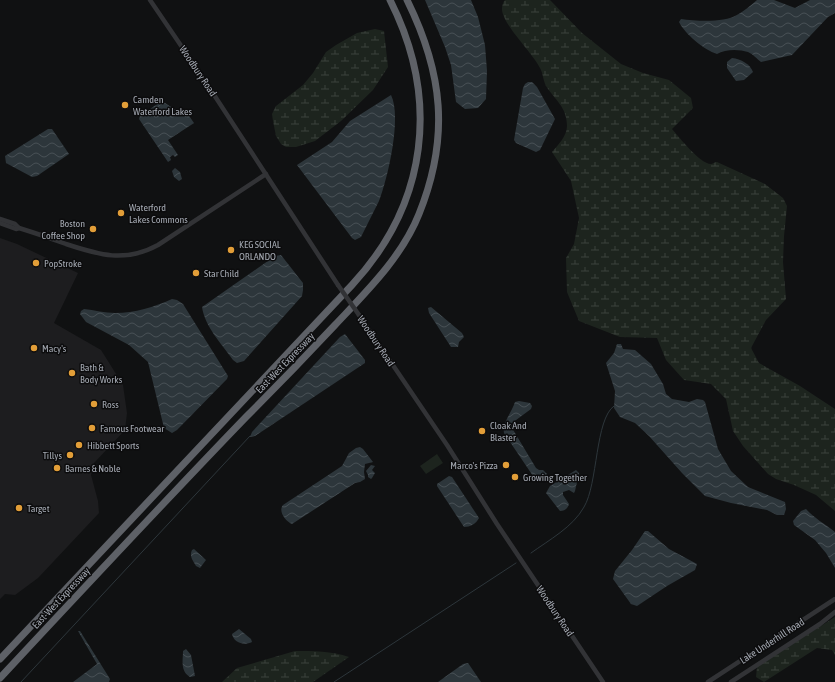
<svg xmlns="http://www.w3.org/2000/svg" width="835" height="682" viewBox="0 0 835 682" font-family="'Asap Condensed',sans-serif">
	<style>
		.built { fill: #1d1d1f }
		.wetland { fill: url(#wetland-marsh) }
		.garden { fill: #1d241e }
		.water { fill: url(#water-waves) }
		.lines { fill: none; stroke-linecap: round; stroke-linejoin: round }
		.stream { stroke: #2d363b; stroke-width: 1 }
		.tertiary { stroke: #323336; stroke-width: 4.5 }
		.motorway { stroke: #5e6167; stroke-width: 7 }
		.tertiary-bridge { stroke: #323336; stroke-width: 4.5 }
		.poi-dot { fill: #e29e38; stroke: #0c0c0d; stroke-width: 1.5 }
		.labels { text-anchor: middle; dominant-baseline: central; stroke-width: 3; stroke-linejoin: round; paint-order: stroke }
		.street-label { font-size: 10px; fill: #a3a8b1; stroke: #0c0c0d }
		.poi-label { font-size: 10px; fill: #a3a8b1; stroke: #0c0c0d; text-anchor: start }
	</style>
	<defs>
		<pattern id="wetland-marsh" width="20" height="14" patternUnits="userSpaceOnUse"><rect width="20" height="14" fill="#1d241e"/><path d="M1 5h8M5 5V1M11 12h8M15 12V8" fill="none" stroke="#3b413c"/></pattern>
		<pattern id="water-waves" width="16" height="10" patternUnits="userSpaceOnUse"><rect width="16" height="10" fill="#2d363b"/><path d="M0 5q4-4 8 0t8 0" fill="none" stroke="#485055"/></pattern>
	</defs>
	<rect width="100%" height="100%" fill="#101112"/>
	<!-- built -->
	<polygon class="built" points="0,238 17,244 78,273 54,323 101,350 123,385 127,413 125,430 94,463 91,475 98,501 99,513 38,578 15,595 5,594 0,599"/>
	<!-- wetland -->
	<g class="wetland">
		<path d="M505,0H550L582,33L621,64L643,73L669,80L691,98L693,108L672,129C679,137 700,164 711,164C712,164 715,162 717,162L765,184L783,198L787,206L784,236L783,262L786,299L766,320L751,348L759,363L800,386L835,409V511L816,495L794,485L776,479L768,474L743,446L733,431L726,399L711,384L684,380L666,360L657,338L620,337L579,321L567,292L566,258L574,244L579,218L571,181L552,152C558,145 567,136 567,126C567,107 555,100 546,86C543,80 543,73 540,68C533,53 502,24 502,9C502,6 503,2 505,0Z"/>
		<polygon points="375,29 384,31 388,67 373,90 341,121 315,141 296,147 286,147 281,144 276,136 273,121 272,114 276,106 303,85 313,73 326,52 336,45 357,33"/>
		<polygon points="835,617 835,655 832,650 817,648 764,682 756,677 757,667"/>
		<path d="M295,651C312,651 332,651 349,657L313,682H222L237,668Z"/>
	</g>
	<!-- garden -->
	<polygon class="garden" points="437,454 443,463 426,474 420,466"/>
	<!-- water -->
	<g class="water">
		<polygon points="425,0 471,0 478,17 485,45 487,71 486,99 478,108 465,109 456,102 451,65 445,47"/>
		<path d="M757,0H774L795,8L810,0H835V13L828,17L792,55L761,62C757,59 753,54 748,52C739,49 725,49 717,54C704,50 685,34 679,22L681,19C696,21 724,23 737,15C744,11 751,5 757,0Z"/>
		<path d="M732,58C741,59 750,64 753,72L744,80L736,81L727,68V62Z"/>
		<polygon points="528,82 532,82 537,87 555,119 540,150 536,152 516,143 514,140 523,88 525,84"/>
		<path d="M391,95C402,117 388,178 379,201C373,213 367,225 361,237L355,240L352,238L297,165L332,142L350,121Z"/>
		<path d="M160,102C168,101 172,113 185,110L194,123L168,140L178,155L175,157L173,155L170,157L171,160L168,162L139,119L140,116Z"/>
		<polygon points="48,129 52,129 69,154 37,176 32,177 6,163 5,156"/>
		<polygon points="175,168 180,172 182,179 179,181 174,177 172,171"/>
		<path d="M281,255L303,283V290L302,296L244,361L237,363L233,360C221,343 205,327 202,307L275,256Z"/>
		<path d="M172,299L177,300L183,304L228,376L227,379L177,430L172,433L164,428L148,362L129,345L86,322L80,314L81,311L84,309C94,310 105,313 115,313C135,313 154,307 172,299Z"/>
		<polygon points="431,307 462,333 464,337 459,342 458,347 451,347 429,313 428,308"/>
		<polygon points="345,334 365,360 365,363 255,436 250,437 252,432 340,337"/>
		<polygon points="617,344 621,344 623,349 635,350 651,364 663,384 666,394 672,399 689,402 697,399 703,400 705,402 718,449 731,471 748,487 785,502 786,509 784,515 777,515 767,510 731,503 705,496 682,473 649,436 635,423 620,417 614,408 615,391 606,363 614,353"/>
		<path d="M519,401L530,403L532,406L531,409L512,423V428L536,468L539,470H543L547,474L546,478L540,481L536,480L533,476L504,433C502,423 512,412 515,402Z"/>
		<path d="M360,447L363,449L373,462L365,464L364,472L365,479L360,482L355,483L292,524C285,521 278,511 283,505L342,466L349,453L356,448Z"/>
		<polygon points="371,465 375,466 372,470 375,473 372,478 371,479 368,477 368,475 366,471"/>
		<path d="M576,470L579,473L575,491L574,493L569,490L563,492V495L569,504C568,508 565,511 560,511L546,493L550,486Z"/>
		<path d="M449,476L452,477L479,518C476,524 470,527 464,527L437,486V484Z"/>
		<path d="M806,509C814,518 825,524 835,532V568L826,553L815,540L794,525L793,521L801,511Z"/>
		<polygon points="645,531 648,531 669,549 697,564 695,570 667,586 637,606 631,604 613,579 615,571 632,550"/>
		<path d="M194,549L206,560L200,568L196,566C193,561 189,556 192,550Z"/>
		<path d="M239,629L251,639L252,642C244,646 234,643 232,634Z"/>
		<polygon points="78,631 80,631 110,679 109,682 73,682 97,664"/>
		<path d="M186,649L191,655L195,676L190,677C180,671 183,660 183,651Z"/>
		<polygon points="468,663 481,682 438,682 463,664"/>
	</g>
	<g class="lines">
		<!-- stream -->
		<g class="stream">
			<path d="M531,553C549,540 573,527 584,507C598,484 595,419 614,406"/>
			<polyline points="21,682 250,436"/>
			<polyline points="334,682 516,563"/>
		</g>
		<!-- tertiary -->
		<g class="tertiary">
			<polyline points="150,0 205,81 338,285"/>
			<polyline points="0,219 15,224 19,228"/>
			<path d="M0,223L16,229L19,228C35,233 50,238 66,244C99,255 125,263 158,245L266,174"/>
			<polyline points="359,315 447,445 497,524 603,682"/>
			<polyline points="708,682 835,599"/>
			<polyline points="731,682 820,624 835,612"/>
		</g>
		<!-- motorway -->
		<g class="motorway">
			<path d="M0,659L352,285C428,203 440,99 390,0"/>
			<path d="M0,678C82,590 163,503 246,417C276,387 306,356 335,325C366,292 402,257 419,214C450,137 443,73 407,0"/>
		</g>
		<!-- tertiary-bridge -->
		<polyline class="tertiary-bridge" points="338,285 359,315"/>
	</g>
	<!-- markers -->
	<g class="poi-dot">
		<circle cx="125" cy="105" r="4"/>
		<circle cx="121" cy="213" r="4"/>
		<circle cx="93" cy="229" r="4"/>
		<circle cx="231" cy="250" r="4"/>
		<circle cx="36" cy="263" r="4"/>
		<circle cx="196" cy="273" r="4"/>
		<circle cx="34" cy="348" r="4"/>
		<circle cx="72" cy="373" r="4"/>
		<circle cx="94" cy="404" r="4"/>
		<circle cx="92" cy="428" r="4"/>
		<circle cx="482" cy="431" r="4"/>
		<circle cx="79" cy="445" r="4"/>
		<circle cx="70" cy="455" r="4"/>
		<circle cx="506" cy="465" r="4"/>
		<circle cx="57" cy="468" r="4"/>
		<circle cx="515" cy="477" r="4"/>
		<circle cx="19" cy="508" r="4"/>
	</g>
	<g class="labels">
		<!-- street labels -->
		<g class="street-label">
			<text transform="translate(198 71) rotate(56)">Woodbury Road</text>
			<text transform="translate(376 341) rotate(56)">Woodbury Road</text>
			<text transform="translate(285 363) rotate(-46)">East-West Expressway</text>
			<text transform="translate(61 598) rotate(-47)">East-West Expressway</text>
			<text transform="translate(555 611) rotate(56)">Woodbury Road</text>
			<text transform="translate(772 641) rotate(-33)">Lake Underhill Road</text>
		</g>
		<!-- poi labels -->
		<g class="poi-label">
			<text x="133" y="99">Camden<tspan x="133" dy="12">Waterford Lakes</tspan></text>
			<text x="129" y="207">Waterford<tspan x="129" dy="12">Lakes Commons</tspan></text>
			<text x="85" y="223" text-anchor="end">Boston<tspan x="85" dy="12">Coffee Shop</tspan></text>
			<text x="239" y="244">KEG SOCIAL<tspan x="239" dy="12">ORLANDO</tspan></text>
			<text x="44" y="263">PopStroke</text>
			<text x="204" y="273">Star Child</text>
			<text x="42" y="348">Macy's</text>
			<text x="80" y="367">Bath &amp;<tspan x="80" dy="12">Body Works</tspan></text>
			<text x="102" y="404">Ross</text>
			<text x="490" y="425">Cloak And<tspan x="490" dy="12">Blaster</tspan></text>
			<text x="100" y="428">Famous Footwear</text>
			<text x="87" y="445">Hibbett Sports</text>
			<text x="62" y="455" text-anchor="end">Tillys</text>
			<text x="498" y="465" text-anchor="end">Marco's Pizza</text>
			<text x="65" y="468">Barnes &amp; Noble</text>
			<text x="523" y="477">Growing Together</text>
			<text x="27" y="508">Target</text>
		</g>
	</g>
</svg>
